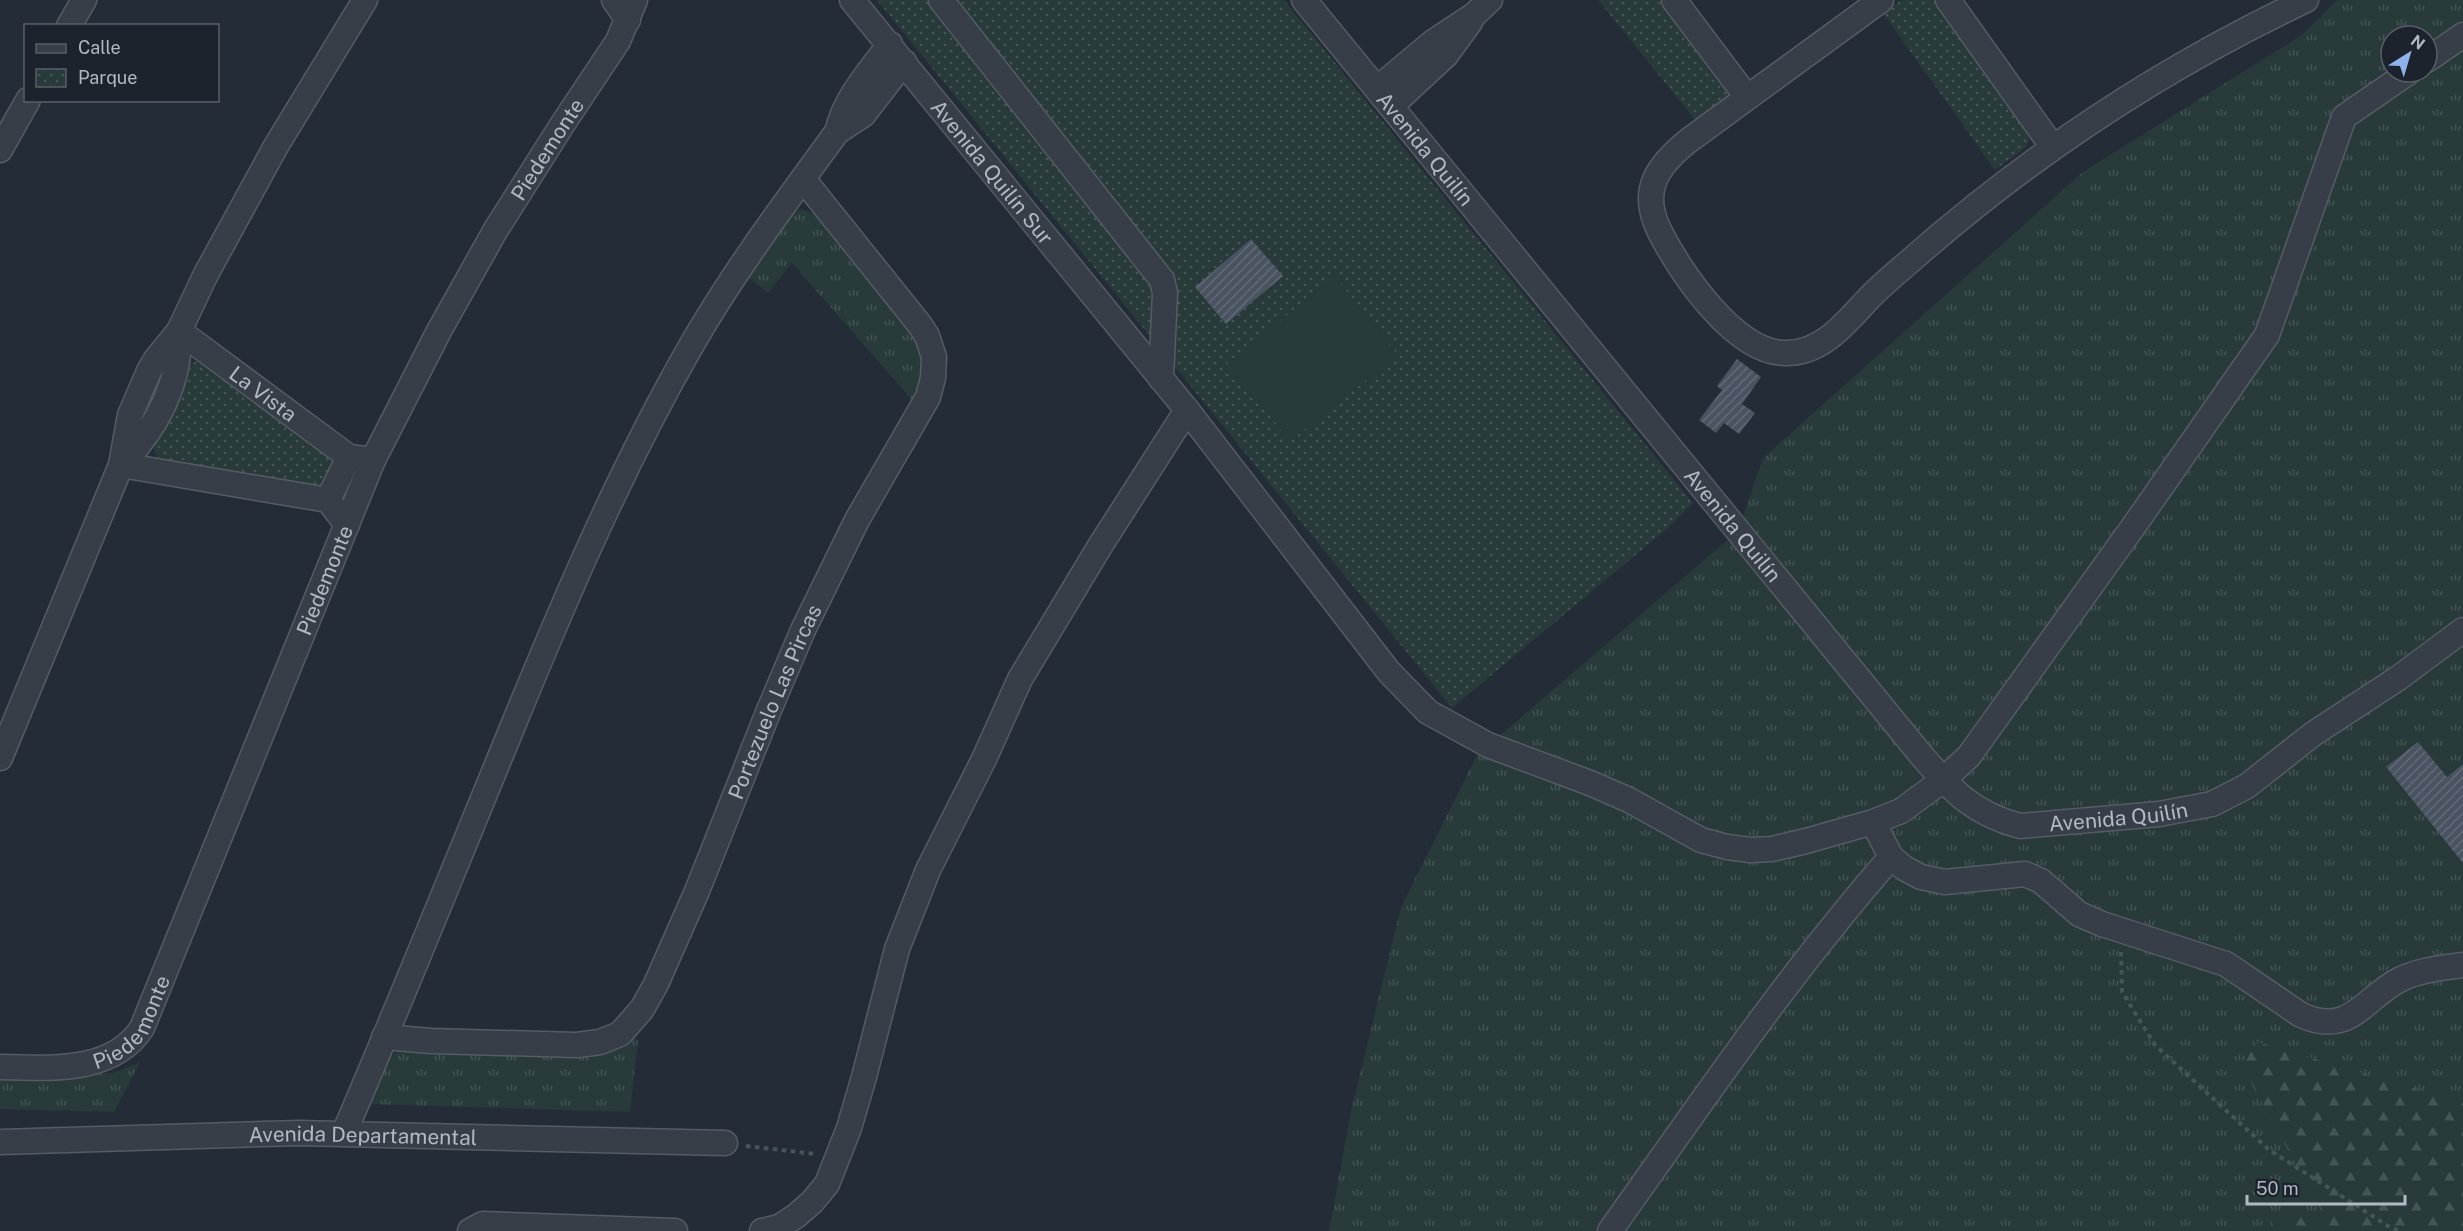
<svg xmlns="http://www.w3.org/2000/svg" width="2463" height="1231" viewBox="0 0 2463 1231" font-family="'Public Sans',sans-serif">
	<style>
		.grass { fill: url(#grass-tufts); fill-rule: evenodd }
		.forest { fill: url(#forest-firs) }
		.park { fill: url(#park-dots) }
		.pitch { fill: #283a3a }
		.building { fill: url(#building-hatch) }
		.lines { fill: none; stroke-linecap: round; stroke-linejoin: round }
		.minor-casing { stroke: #555c66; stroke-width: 27 }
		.path { stroke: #455558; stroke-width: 4; stroke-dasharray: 4.5 4.5; stroke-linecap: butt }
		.minor { stroke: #373e48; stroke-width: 24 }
		.labels { text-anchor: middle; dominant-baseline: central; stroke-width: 6; stroke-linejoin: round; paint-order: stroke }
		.street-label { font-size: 21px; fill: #b2b9c4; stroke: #1c232c }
	</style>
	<defs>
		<pattern id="grass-tufts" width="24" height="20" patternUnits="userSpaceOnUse" patternTransform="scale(1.5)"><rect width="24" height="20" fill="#283a3a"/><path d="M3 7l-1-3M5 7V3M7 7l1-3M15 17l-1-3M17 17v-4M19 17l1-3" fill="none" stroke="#455455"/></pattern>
		<pattern id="forest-firs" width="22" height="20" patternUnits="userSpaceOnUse" patternTransform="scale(1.5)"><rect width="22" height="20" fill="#283a3a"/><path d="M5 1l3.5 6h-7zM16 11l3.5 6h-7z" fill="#455455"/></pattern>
		<pattern id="park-dots" width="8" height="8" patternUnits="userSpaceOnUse" patternTransform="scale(1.5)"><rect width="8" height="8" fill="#283a3a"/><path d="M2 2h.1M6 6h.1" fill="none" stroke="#455455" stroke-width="1.8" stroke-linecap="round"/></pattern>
		<pattern id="building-hatch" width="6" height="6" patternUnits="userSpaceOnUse" patternTransform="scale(1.5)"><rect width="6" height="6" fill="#4a5361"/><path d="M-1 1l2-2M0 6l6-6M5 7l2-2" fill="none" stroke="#626a76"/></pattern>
	</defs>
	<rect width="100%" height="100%" fill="#242c37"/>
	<!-- grass -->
	<g class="grass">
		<path d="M2337,0H2463V1231H1329L1351,1111L1401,907L1477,755L1738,531L1763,458L2083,172L2302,35ZM2391,36H2427V72H2391Z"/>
		<path d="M802,209L814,214L909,329C924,354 924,374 912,400L792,263L768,293L749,278C760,262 785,214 802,209Z"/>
		<polygon points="633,1036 638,1041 630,1112 367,1104 389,1055 401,1051 560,1055"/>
		<polygon points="140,1062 114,1112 0,1109 0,1073 113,1073"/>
	</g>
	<!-- forest -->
	<polygon class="forest" points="2258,1042 2463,1103 2463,1231 2272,1231 2269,1213 2327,1221 2241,1064"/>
	<!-- park -->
	<g class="park">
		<polygon points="877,0 1284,0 1693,503 1668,528 1452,708"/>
		<polygon points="1598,0 1659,0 1728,88 1729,101 1700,126"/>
		<polygon points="1901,0 1934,0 2026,128 2029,140 2026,147 1995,170 1883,13"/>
		<polygon points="198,360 335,461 325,488 160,463 154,450 155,444 187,365"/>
	</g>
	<!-- pitch -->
	<polygon class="pitch" points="1335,277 1398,355 1290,441 1227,363"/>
	<!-- building -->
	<g class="building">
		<polygon points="1251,239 1283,276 1226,324 1195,287"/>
		<polygon points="1737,359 1761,377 1742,404 1755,413 1739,434 1724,423 1716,433 1699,420 1722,390 1717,386"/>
		<polygon points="2418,742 2447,777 2463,764 2463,863 2386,767"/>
	</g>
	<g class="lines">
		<!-- minor casing -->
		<g class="minor-casing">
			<g id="minor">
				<polyline points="614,0 628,20"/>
				<path id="s1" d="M852,0L1187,410L1389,672L1428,712L1488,745L1590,783L1629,800L1701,840L1727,847L1750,850L1772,849L1806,841L1873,822L1901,811L1943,780L1969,756L2138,520L2267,335L2344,117L2409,72"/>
				<polyline points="941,0 1162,280 1165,293 1161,379"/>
				<path id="s2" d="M1304,0L1922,756C1952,791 1974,814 2020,826L2159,814L2212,804L2247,786L2313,734L2397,679L2463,630"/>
				<polyline points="1674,0 1747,97"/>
				<path d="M1881,0L1688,141C1657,166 1639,191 1660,232C1680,272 1735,353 1785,353C1823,354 1847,321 1871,296C1883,284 1896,273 1909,262C2030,155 2160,69 2306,0"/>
				<polyline points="1948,0 2052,146"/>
				<polyline points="69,26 84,0"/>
				<polyline points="2427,60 2463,35"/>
				<polyline points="1377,89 1433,42 1474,15 1490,0"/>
				<polyline points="1391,106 1446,55 1470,22"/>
				<polyline points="837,132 863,115 904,62"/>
				<polyline points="0,150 28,100"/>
				<path id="s3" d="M179,331L349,457L373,460"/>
				<polyline points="121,465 328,500 347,525"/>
				<path d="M121,465C156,429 181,383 179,331"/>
				<polyline points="328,500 349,457"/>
				<polyline points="0,758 121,465 130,415 149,371 156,359 179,331 206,274 276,146 365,0"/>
				<path d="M1873,822L1891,857L1904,868L1921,877L1945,882L2025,874L2041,881L2079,914L2102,924L2226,964L2301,1015C2350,1037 2363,999 2399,980C2419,970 2441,968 2463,965"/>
				<path id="s4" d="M384,1037L431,1041L577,1045L600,1042L620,1034L642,1009L656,984L697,891L769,710L803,630L857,520L928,397L933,378L934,357L927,336L920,325L803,179"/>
				<path id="s5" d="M0,1067C49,1068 112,1074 142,1028L373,460L439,331L495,231L562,125L618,41L635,0"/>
				<path d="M344,1133C401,1001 455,866 510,733C564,601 620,470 691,346C734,271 786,202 837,132C845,98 869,72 890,44"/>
				<path id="s6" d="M0,1142L299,1133L725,1143"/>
				<polyline points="470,1231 483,1224 675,1231"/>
				<polyline points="762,1231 779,1227 796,1216 812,1202 827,1184 849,1128 864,1077 897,949 928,870 984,759 1020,679 1100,546 1187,410"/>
				<path d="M1610,1231C1701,1103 1787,976 1891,857"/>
			</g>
		</g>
		<!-- path -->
		<g class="path">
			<polyline points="2121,952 2122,992 2155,1045 2268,1149 2388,1226 2399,1231"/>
			<polyline points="746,1146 816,1154"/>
		</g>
		<!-- minor -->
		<use href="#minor" class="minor"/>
	</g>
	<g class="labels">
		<!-- street labels -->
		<g class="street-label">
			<text stroke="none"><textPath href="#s2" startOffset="192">Avenida Quilín</textPath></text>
			<text stroke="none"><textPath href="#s5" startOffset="1124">Piedemonte</textPath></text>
			<text stroke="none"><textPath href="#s1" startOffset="222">Avenida Quilín Sur</textPath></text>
			<text stroke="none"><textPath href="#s3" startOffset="105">La Vista</textPath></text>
			<text stroke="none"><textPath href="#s2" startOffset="678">Avenida Quilín</textPath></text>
			<text stroke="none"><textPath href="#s5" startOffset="638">Piedemonte</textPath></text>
			<text stroke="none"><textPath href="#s4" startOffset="606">Portezuelo Las Pircas</textPath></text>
			<text stroke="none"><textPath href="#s2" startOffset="1198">Avenida Quilín</textPath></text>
			<text stroke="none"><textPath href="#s5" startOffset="152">Piedemonte</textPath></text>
			<text stroke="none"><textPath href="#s6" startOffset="363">Avenida Departamental</textPath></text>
		</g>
	</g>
	<!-- legend -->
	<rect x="24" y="24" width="195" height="78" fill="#1c232c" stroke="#585f69" stroke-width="1.5"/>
	<rect x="36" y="44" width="30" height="9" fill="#373e48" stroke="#585f69" stroke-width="1.5"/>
	<text x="78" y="54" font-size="18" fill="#b2b9c4">Calle</text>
	<rect x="36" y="69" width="30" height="18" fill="url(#park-dots)" stroke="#585f69" stroke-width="1.5"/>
	<text x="78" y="84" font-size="18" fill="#b2b9c4">Parque</text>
	<!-- north arrow -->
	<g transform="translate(2409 54) rotate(37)"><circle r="28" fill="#1c232c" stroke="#585f69" stroke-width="1.5"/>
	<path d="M0-4.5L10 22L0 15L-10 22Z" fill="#8eb2ed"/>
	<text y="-9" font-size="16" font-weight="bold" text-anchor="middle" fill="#b2b9c4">N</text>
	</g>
	<!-- scale -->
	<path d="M2247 1195v9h158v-9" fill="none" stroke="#b2b9c4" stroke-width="3"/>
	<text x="2256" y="1195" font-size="18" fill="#b2b9c4" stroke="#1c232c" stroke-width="4.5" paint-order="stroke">50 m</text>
</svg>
